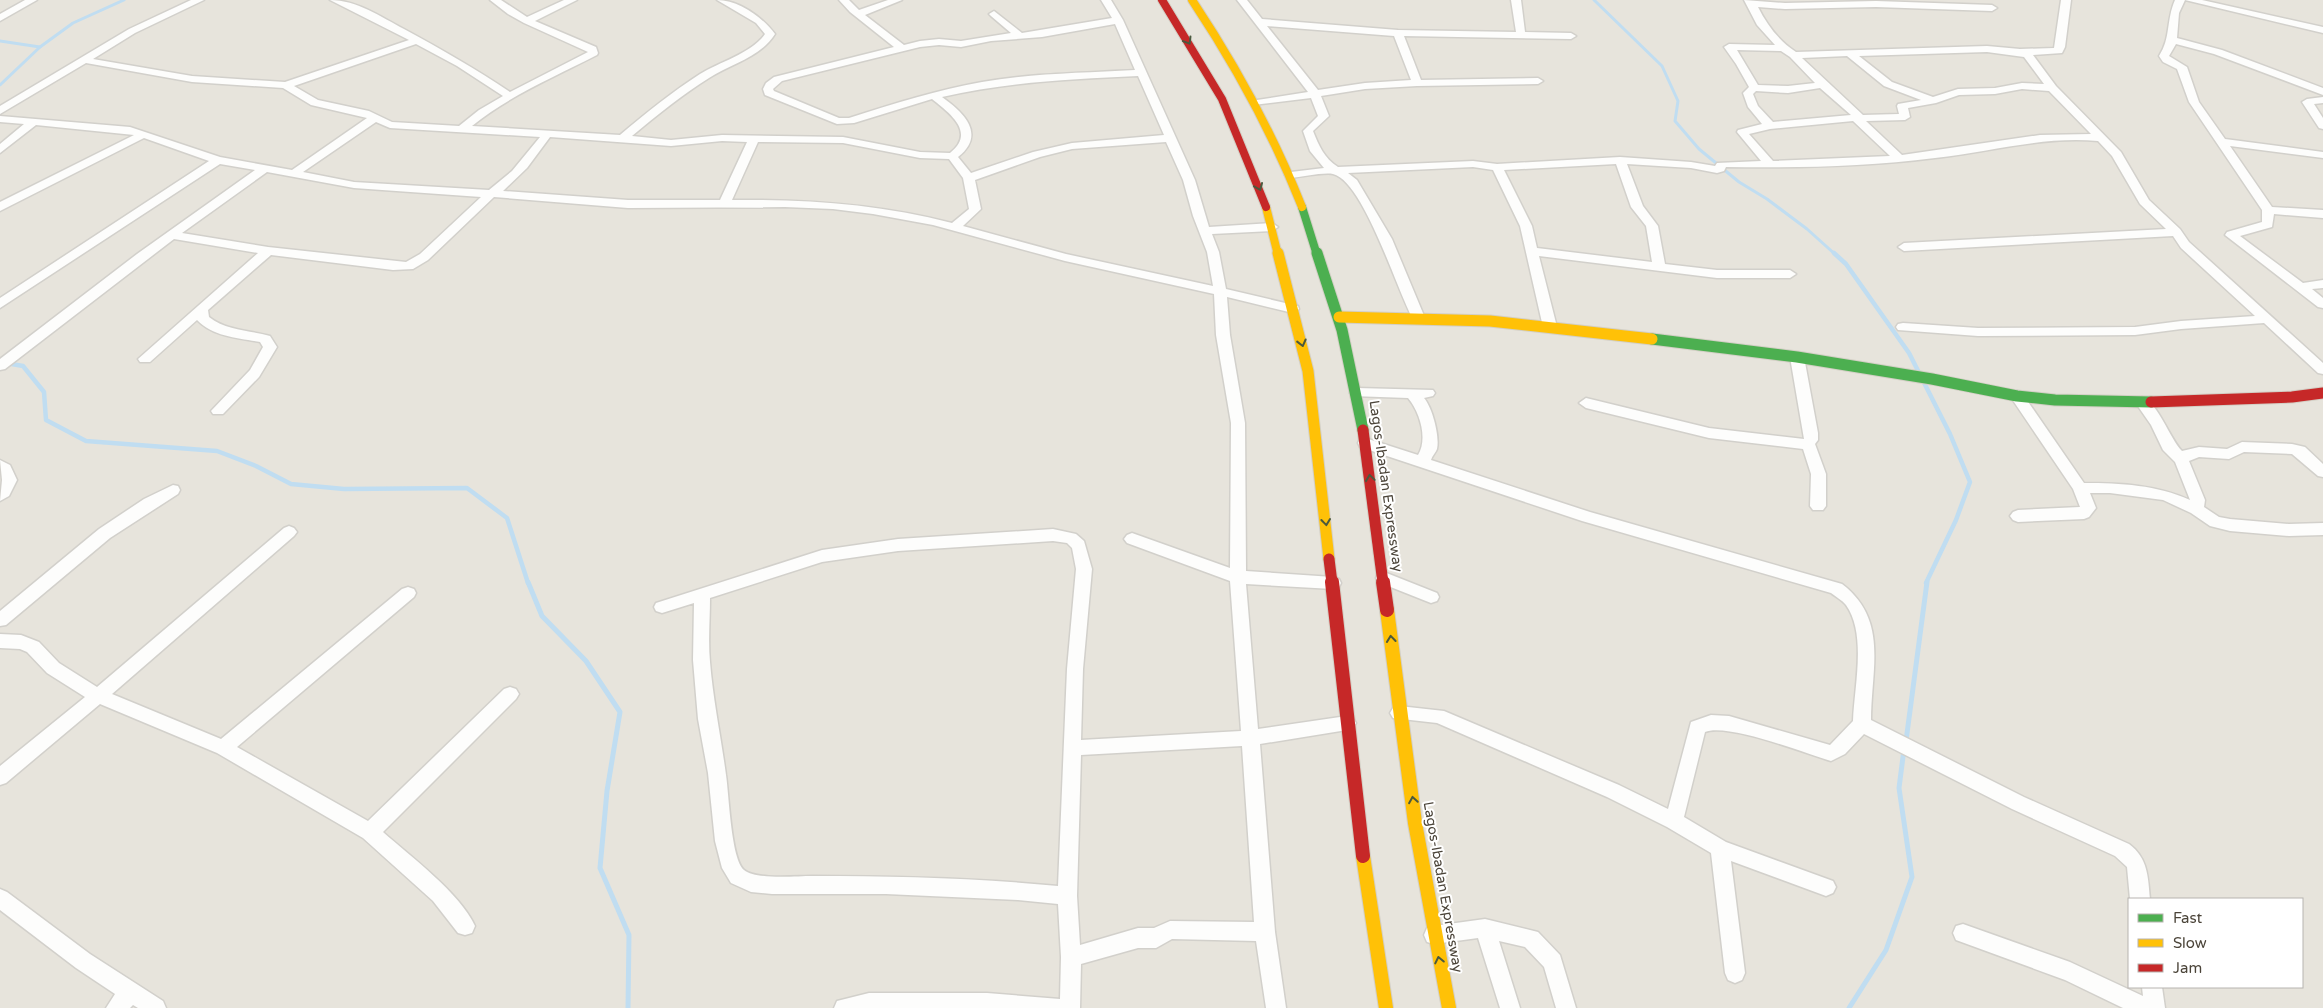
<svg xmlns="http://www.w3.org/2000/svg" width="2323" height="1008" viewBox="0 0 2323 1008" font-family="'Varela Round',sans-serif">
	<style>
		.residential { fill: #e7e4dc; fill-rule: evenodd }
		.lines { fill: none; stroke-linecap: round; stroke-linejoin: round }
		.stream-far2 { stroke: #c0ddf1; stroke-width: 3 }
		.stream-far1 { stroke: #c0ddf1; stroke-width: 4.5 }
		.stream { stroke: #c0ddf1; stroke-width: 5 }
		.street-casing { stroke: #d2d0cb; stroke-width: 3 }
		.fast-far1-casing { stroke: #d3cfc5; stroke-width: 10 }
		.fast-casing { stroke: #d3cfc5; stroke-width: 13 }
		.slow-far2-casing { stroke: #d3cfc5; stroke-width: 10 }
		.slow-far1-casing { stroke: #d3cfc5; stroke-width: 13 }
		.slow-casing { stroke: #d3cfc5; stroke-width: 16 }
		.jam-far2-casing { stroke: #d3cfc5; stroke-width: 10 }
		.jam-far1-casing { stroke: #d3cfc5; stroke-width: 13 }
		.jam-casing { stroke: #d3cfc5; stroke-width: 16 }
		.street { fill: #fdfdfc; fill-rule: evenodd }
		.fast-far1 { stroke: #4caf50; stroke-width: 8 }
		.fast { stroke: #4caf50; stroke-width: 11 }
		.slow-far2 { stroke: #ffc107; stroke-width: 8 }
		.slow-far1 { stroke: #ffc107; stroke-width: 11 }
		.slow { stroke: #ffc107; stroke-width: 14 }
		.jam-far2 { stroke: #c62828; stroke-width: 8 }
		.jam-far1 { stroke: #c62828; stroke-width: 11 }
		.jam { stroke: #c62828; stroke-width: 14 }
		.oneway { stroke: #4b593e }
		.labels { text-anchor: middle; dominant-baseline: central; stroke-width: 4; stroke-linejoin: round; paint-order: stroke }
		.street-label { font-size: 14px; fill: #4b4439; stroke: #fff }
	</style>
	<rect width="100%" height="100%" fill="#f4f2ee"/>
	<!-- residential -->
	<path class="residential" d="M0,0H2323V1008H0ZM2129,899H2302V987H2129Z"/>
	<g class="lines">
		<!-- stream-far2 -->
		<g class="stream-far2">
			<polyline points="1594,0 1662,66 1678,101 1675,121 1699,149 1739,182 1767,199 1807,229 1836,255"/>
			<polyline points="0,41 40,47"/>
			<polyline points="0,85 40,47 73,23 124,0"/>
		</g>
		<!-- stream-far1 -->
		<g class="stream-far1">
			<polyline points="1834,253 1846,264 1909,353 1950,434 1970,482 1956,520 1926,583"/>
			<polyline points="0,362 23,366 44,392 46,420 86,441 217,451 256,466 291,484 344,489 467,488 507,518 528,583"/>
		</g>
		<!-- stream -->
		<g class="stream">
			<polyline points="528,582 542,616 586,661 620,712 607,791 600,868 629,935 628,1008"/>
			<polyline points="1906,741 1927,582"/>
			<polyline points="1849,1008 1886,950 1912,877 1899,788 1904,749"/>
		</g>
		<!-- street casing -->
		<g class="street-casing">
			<g id="street">
				<polygon points="25,0 37,0 0,21 0,14"/>
				<path d="M191,0H204L135,33L93,59L192,76L285,82L409,40L330,0C357,0 381,17 404,29C441,49 476,69 510,92L588,52L524,23L508,14L490,0H501L527,17L564,0H577L535,21L596,47L598,53L597,55C554,77 509,96 472,126L620,135C646,113 672,92 700,74C719,62 752,53 765,34L756,23L717,0C739,0 762,17 775,34C761,57 731,64 709,78C682,95 657,115 632,136L671,140L722,135L843,137L920,152L950,153C977,132 948,112 932,99L854,123L837,124L765,95L763,89L766,83L774,77L894,47L850,12L839,0H849L859,10L888,0H902L865,15L904,45L920,41L939,39L961,41L1011,33L991,16L989,14L994,11L1022,33L1112,18L1101,0H1111L1123,20L1195,180L1209,227L1272,223L1278,227L1272,231L1212,234L1219,252L1226,289L1298,306L1299,309L1293,313L1227,297L1230,335L1245,423L1246,571L1333,577L1339,579L1341,583L1339,587L1333,589L1246,584L1258,729L1347,716L1353,718L1356,723L1353,728L1347,730L1260,744L1275,932L1286,1008H1266L1256,941L1172,939L1156,948H1138L1081,964L1080,1008H834L837,1001L869,993H987L1060,999L1061,957L1058,904L1018,900L886,894H772L751,892L731,883L722,868L715,841L708,773L698,719L693,660L694,603L662,613L656,611L654,607L656,603L822,550L898,539L1053,529L1076,534L1084,541L1092,569L1083,669L1081,740L1241,731L1230,581L1127,543L1124,539L1127,535L1132,533L1230,568L1231,423L1216,335L1214,294L1065,261L933,225L873,214L833,209L785,207L628,208L494,197L428,260L413,269L393,270L271,255L208,310L209,317C227,331 249,330 270,336L277,347L259,377L223,414H213L211,411L250,370L263,347L260,342C239,338 213,337 197,320L150,362H140L138,359L258,253L174,239L5,369L0,370V359L137,254L255,170L220,164L0,308V298L209,161L144,138L0,211V202L134,135L36,125L0,153V144L24,124L0,122V116L130,127L220,157L292,170L367,118L311,105L283,88L192,82L86,63L0,114V106L129,29ZM1115,24L1135,70C1084,73 1033,73 982,82C937,90 893,104 849,118H839L774,91L773,89L782,81L920,47L939,45L961,47L991,41L1042,37ZM416,44L457,66L503,96L479,110L459,126L392,122L369,111L318,100L294,86ZM1138,76L1164,135L1072,143L1033,152L971,173L958,157C987,134 963,112 942,97C1007,82 1071,79 1138,76ZM376,122L390,128L540,137L512,171L489,190L354,182L303,172ZM550,137L671,146L722,141L747,142L720,200H628L503,191L527,168ZM758,142L843,143L920,158L949,159L963,178L969,209L952,223C879,204 807,199 732,200ZM1166,142L1183,180L1193,216L1207,252L1213,286L1066,254L963,226L981,209L975,180L1040,157L1072,149ZM267,172L354,188L481,197L420,254L406,262L268,247L182,233ZM1053,541L1067,543L1072,548L1076,569L1067,669L1058,886C976,878 894,876 812,876C796,876 756,880 744,870C731,859 729,794 726,775C721,737 713,700 710,662C708,641 710,619 710,598L822,562L898,551ZM1242,746L1254,922L1170,921L1154,928H1138L1080,945L1077,896L1081,755Z"/>
				<path d="M1237,0H1247L1262,19L1398,30L1516,32L1511,0H1521L1525,32L1571,33L1576,36L1571,39L1404,36L1421,80L1538,78L1543,81L1538,84L1417,86L1365,89L1321,96L1329,116L1313,131C1319,146 1324,158 1338,167L1473,161L1497,164L1620,157L1691,162L1715,166L1717,163L1761,161L1737,132L1738,130L1762,124L1748,107L1743,93L1749,87L1736,64L1724,47L1729,44L1775,45L1757,25L1744,0L1785,3L1876,1L1992,5L1997,8L1992,11L1876,7L1785,9L1758,7C1767,25 1779,41 1796,52L1987,46L2020,49L2054,48L2061,0H2071L2065,47L2062,53L2033,55L2056,86L2121,152L2149,200L2180,229L2189,242L2323,363V374L2318,373L2264,323L2181,329L2135,335L1978,336L1898,330L1896,327L1898,324L1903,323L1978,328L2135,327L2181,321L2255,316L2181,248L2173,236L1904,251L1898,247L1904,243L2166,229L2140,204L2112,156L2098,141C2042,136 1990,152 1935,158C1866,167 1796,168 1726,167L1724,171L1717,173L1691,168L1627,164L1643,206L1658,226L1665,264L1717,270H1790L1796,274L1790,278H1717L1539,256L1557,327L1550,331L1543,327L1520,226L1493,170L1473,167L1348,173L1357,180L1392,239L1425,318L1424,321H1414C1398,294 1364,181 1333,174C1324,172 1301,177 1291,178L1285,175L1291,172L1324,168L1310,151L1303,131L1318,116L1311,98L1253,105V101L1257,100L1308,92ZM1267,26L1394,36L1411,80L1365,83L1318,90ZM1737,50L1781,51L1790,57L1815,83L1788,86L1758,85ZM1987,52L2024,57L2044,84L2022,83L1995,88L1958,89L1933,97L1892,82L1859,56ZM1847,56L1884,86L1921,100L1898,104L1897,106L1899,114L1863,115L1802,58ZM1820,88L1851,115L1773,122L1758,106L1753,94L1756,91L1788,93ZM2022,89L2049,91L2091,134L2040,135L1902,155L1866,121L1905,120L1910,117L1908,108L1936,103L1959,95L1995,94ZM1853,121L1890,156L1773,161L1749,134L1770,129ZM1616,164L1631,207L1646,226L1652,262L1537,248L1532,226L1504,170Z"/>
				<path d="M2175,0H2202L2323,27V33L2185,0L2179,13L2177,38L2222,50L2323,88V95L2214,54L2176,44L2169,56L2187,67L2199,102L2225,139L2323,152V158L2230,146L2272,207L2323,210V218L2274,214L2272,227L2240,236L2303,283L2323,280V288L2312,289L2323,298V308L2318,307L2225,235L2227,232L2262,222V210L2189,102L2177,69L2163,62L2159,56C2171,38 2166,20 2175,0Z"/>
				<polygon points="2323,97 2323,103 2314,104 2323,118 2323,129 2319,128 2302,102 2307,99"/>
				<polygon points="1797,353 1804,357 1818,433 1818,440 1815,444 1826,474 1826,506 1823,510 1813,510 1810,506 1811,474 1803,449 1709,438 1586,408 1579,403 1586,398 1709,428 1804,439 1790,357"/>
				<path d="M1357,388L1433,390L1435,393L1433,396L1424,398C1432,407 1440,436 1437,449C1436,452 1432,456 1431,460L1590,512L1842,584C1889,620 1871,669 1871,720L2024,797L2129,844C2148,858 2148,877 2150,899H2130L2127,867L2115,856L2012,809L1864,734L1845,754L1831,761C1804,753 1728,723 1705,732L1684,817L1726,842L1833,881L1836,887L1833,893L1826,896L1731,861L1745,973L1742,980L1735,983L1728,980L1725,973L1711,853L1667,827L1607,797L1437,723L1393,718L1390,713L1393,708L1399,706L1444,711L1619,785L1668,809L1691,722L1711,715L1729,716L1830,745L1853,721C1854,688 1867,634 1846,605C1842,600 1836,597 1831,593L1582,521L1360,447L1358,443L1360,439L1365,438L1418,455C1428,439 1420,412 1408,398L1352,396L1350,393Z"/>
				<path d="M2017,391L2022,393L2084,483C2121,483 2157,485 2190,500L2175,462L2163,450L2151,425L2135,402L2142,397C2157,401 2170,439 2182,451L2199,447L2227,449L2242,442L2292,444L2305,447L2323,464V477L2318,476L2292,454L2244,452L2229,459L2199,457L2189,461L2205,500L2204,507L2219,517L2230,519L2289,524L2323,523V535L2289,536L2230,531L2210,526L2191,513L2163,500L2110,493H2090L2096,508L2089,517L2084,519L2018,522L2013,520L2010,516L2013,512L2018,510L2080,507L2073,489L2010,396Z"/>
				<polygon points="0,460 10,465 17,480 9,496 0,501 2,480"/>
				<polygon points="173,485 178,486 180,490 178,494 110,538 6,625 0,626 0,611 99,529 144,499"/>
				<path d="M289,526L294,528L297,532L294,536L112,694L221,739L402,589L408,587L414,589L416,593L414,597L237,747L368,821L504,689L510,687L516,689L519,694L516,699L383,832C410,856 460,893 475,926L472,933L465,935L458,933L433,901L363,838L217,753L100,704L6,783L0,785V766L85,697L47,673L27,652L20,649L0,648V634L21,635L39,642L59,663L97,687L284,528Z"/>
				<polygon points="1384,572 1437,593 1439,597 1437,601 1431,603 1378,582 1376,578 1378,574"/>
				<polygon points="0,889 7,892 90,954 163,1001 166,1008 138,1008 133,1005 130,1008 106,1008 115,994 76,968 0,910"/>
				<polygon points="1485,919 1538,932 1560,955 1576,1008 1556,1008 1544,967 1525,947 1499,941 1520,1008 1500,1008 1478,938 1434,944 1427,942 1424,935 1427,928 1434,926"/>
				<polygon points="1963,924 2070,962 2143,996 2142,987 2162,987 2165,1008 2123,1008 2065,980 1956,940 1953,933 1956,926"/>
			</g>
		</g>
		<!-- fast-far1 casing -->
		<g class="fast-far1-casing">
			<polyline id="fast-far1" points="1302,207 1317,255"/>
		</g>
		<!-- fast casing -->
		<g class="fast-casing">
			<g id="fast">
				<polyline points="1317,253 1342,330 1363,430"/>
				<polyline points="1652,339 1797,357 1932,379 2017,396 2055,400 2151,402"/>
			</g>
		</g>
		<!-- slow-far2 casing -->
		<g class="slow-far2-casing">
			<g id="slow-far2">
				<path d="M1192,0C1236,66 1273,134 1302,207"/>
				<polyline points="1266,207 1278,255"/>
			</g>
		</g>
		<!-- slow-far1 casing -->
		<g class="slow-far1-casing">
			<g id="slow-far1">
				<polyline points="1278,253 1308,371 1329,559"/>
				<polyline points="1339,317 1490,321 1652,339"/>
			</g>
		</g>
		<!-- slow casing -->
		<g class="slow-casing">
			<g id="slow">
				<polyline points="1387,610 1415,823 1449,1008"/>
				<polyline points="1363,856 1386,1008"/>
			</g>
		</g>
		<!-- jam-far2 casing -->
		<g class="jam-far2-casing">
			<polyline id="jam-far2" points="1162,0 1222,99 1266,207"/>
		</g>
		<!-- jam-far1 casing -->
		<g class="jam-far1-casing">
			<g id="jam-far1">
				<polyline points="2151,402 2292,397 2323,393"/>
				<polyline points="1363,430 1383,583"/>
				<polyline points="1329,559 1332,583"/>
			</g>
		</g>
		<!-- jam casing -->
		<g class="jam-casing">
			<g id="jam">
				<polyline points="1332,582 1363,856"/>
				<polyline points="1383,582 1387,610"/>
			</g>
		</g>
		<!-- street -->
		<use href="#street" class="street"/>
		<!-- fast-far1 -->
		<use href="#fast-far1" class="fast-far1"/>
		<!-- fast -->
		<use href="#fast" class="fast"/>
		<!-- slow-far2 -->
		<use href="#slow-far2" class="slow-far2"/>
		<!-- slow-far1 -->
		<use href="#slow-far1" class="slow-far1"/>
		<!-- slow -->
		<use href="#slow" class="slow"/>
		<!-- jam-far2 -->
		<use href="#jam-far2" class="jam-far2"/>
		<!-- jam-far1 -->
		<use href="#jam-far1" class="jam-far1"/>
		<!-- jam -->
		<use href="#jam" class="jam"/>
	</g>
	<!-- one-way arrows -->
	<defs><path id="oneway-chevron" d="M-2-3.5L2.5 0L-2 3.5" fill="none" stroke-width="1.6" stroke-linecap="round" stroke-linejoin="round" transform="scale(1.25)"/></defs>
	<g class="oneway">
		<use href="#oneway-chevron" transform="translate(1188 41) rotate(59)"/>
		<use href="#oneway-chevron" transform="translate(1259 187) rotate(67)"/>
		<use href="#oneway-chevron" transform="translate(1302 343) rotate(76)"/>
		<use href="#oneway-chevron" transform="translate(1370 478) rotate(-98)"/>
		<use href="#oneway-chevron" transform="translate(1326 522) rotate(83)"/>
		<use href="#oneway-chevron" transform="translate(1391 639) rotate(-96)"/>
		<use href="#oneway-chevron" transform="translate(1413 800) rotate(-99)"/>
		<use href="#oneway-chevron" transform="translate(1439 960) rotate(-102)"/>
	</g>
	<g class="labels">
		<!-- street labels -->
		<g class="street-label">
			<text transform="translate(1386 486) rotate(82)">Lagos-Ibadan Expressway</text>
			<text transform="translate(1443 887) rotate(80)">Lagos-Ibadan Expressway</text>
		</g>
	</g>
	<!-- legend -->
	<rect x="2128" y="898" width="175" height="90" fill="#ffffff" stroke="#b7b4b0"/>
	<rect x="2138" y="914" width="25" height="8" fill="#4caf50" stroke="#b7b4b0"/>
	<text x="2173" y="923" font-size="15" fill="#4b4439">Fast</text>
	<rect x="2138" y="939" width="25" height="8" fill="#ffc107" stroke="#b7b4b0"/>
	<text x="2173" y="948" font-size="15" fill="#4b4439">Slow</text>
	<rect x="2138" y="964" width="25" height="8" fill="#c62828" stroke="#b7b4b0"/>
	<text x="2173" y="973" font-size="15" fill="#4b4439">Jam</text>
</svg>
